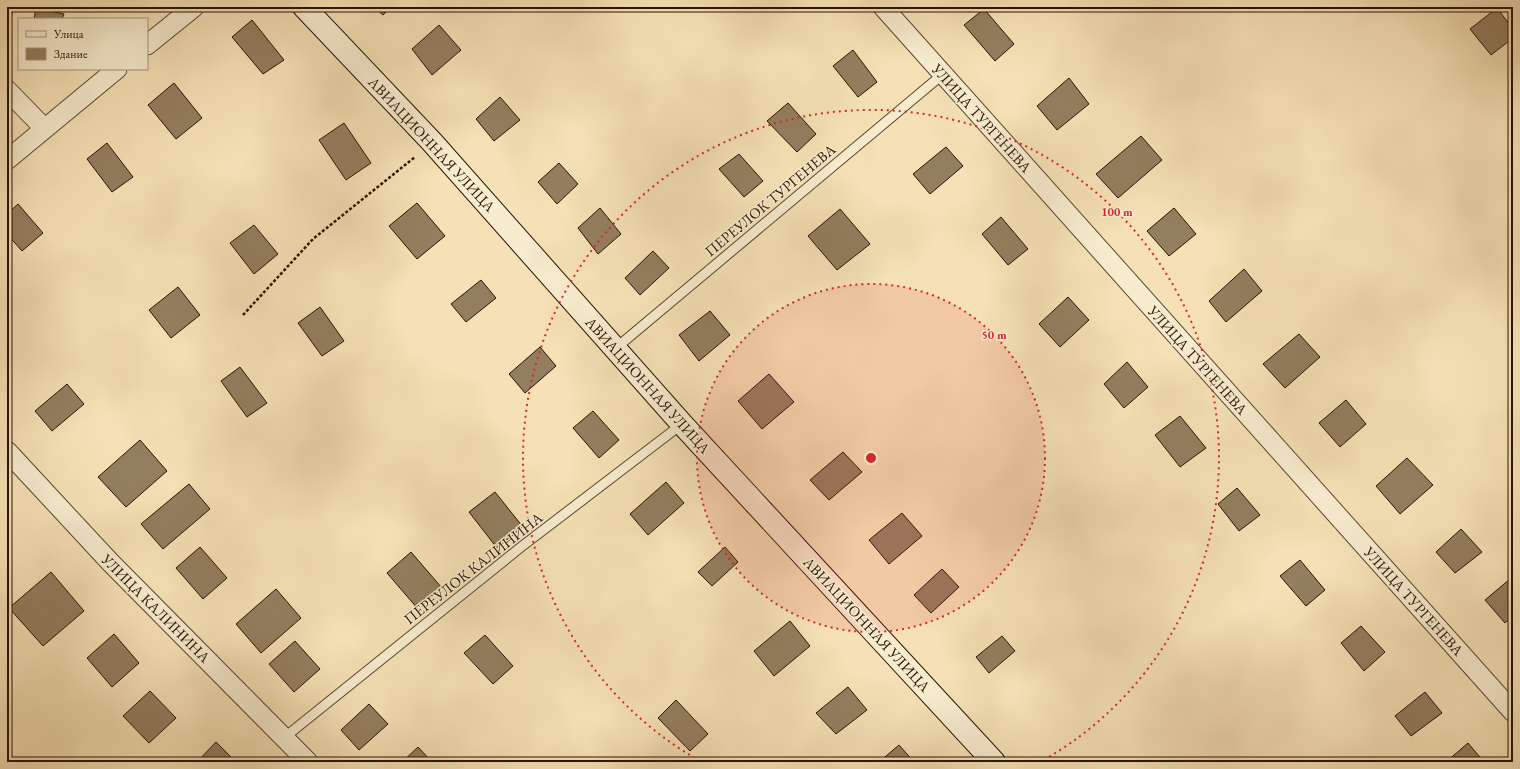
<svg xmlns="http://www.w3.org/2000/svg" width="1520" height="769" viewBox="0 0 1520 769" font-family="'EB Garamond',serif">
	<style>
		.building { fill: #937e5f; stroke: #281201 }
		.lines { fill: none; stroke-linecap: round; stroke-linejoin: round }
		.lane-casing { stroke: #5b462e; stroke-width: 11 }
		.street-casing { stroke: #5b462e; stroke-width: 21 }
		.secondary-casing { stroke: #281201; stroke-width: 24 }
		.path { stroke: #281201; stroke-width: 2.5; stroke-dasharray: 3 2; stroke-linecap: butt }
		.lane { stroke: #f8eccf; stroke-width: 9 }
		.street { stroke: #f8eccf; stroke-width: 19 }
		.secondary { stroke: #f8eccf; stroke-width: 22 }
		.ring { fill: none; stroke: #d62828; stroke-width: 2; stroke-dasharray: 2 4 }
		.labels { text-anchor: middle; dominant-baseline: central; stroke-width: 3; stroke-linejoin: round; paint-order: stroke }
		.street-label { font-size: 15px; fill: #281201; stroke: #f8eccf }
		.centre { fill: #d62828; stroke: #f8eccf; stroke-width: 2 }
		.ring-label { font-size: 12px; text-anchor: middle; font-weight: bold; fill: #d62828; stroke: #f8eccf; stroke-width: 3; stroke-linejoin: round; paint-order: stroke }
	</style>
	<rect width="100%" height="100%" fill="#f5e1b5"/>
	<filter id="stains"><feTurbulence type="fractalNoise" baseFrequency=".005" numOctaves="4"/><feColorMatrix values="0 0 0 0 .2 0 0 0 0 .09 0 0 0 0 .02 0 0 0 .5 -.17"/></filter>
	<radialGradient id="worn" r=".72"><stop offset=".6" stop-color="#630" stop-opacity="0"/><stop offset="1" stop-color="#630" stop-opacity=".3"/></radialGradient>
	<!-- building -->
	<g class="building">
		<polygon points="7,7 14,7 10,21 7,20"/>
		<polygon points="374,7 391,7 383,15"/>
		<polygon points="36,8 64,14 62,19 34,19"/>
		<polygon points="1497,8 1513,29 1513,38 1491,55 1470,29"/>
		<polygon points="984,9 1014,44 995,61 964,25"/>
		<polygon points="252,20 284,60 263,74 232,37"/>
		<polygon points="439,25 461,50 432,75 412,49"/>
		<polygon points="853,50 877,82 858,97 833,66"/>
		<polygon points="1069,78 1089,104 1057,130 1037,106"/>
		<polygon points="174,83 202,118 176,139 148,105"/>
		<polygon points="500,97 520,120 494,141 476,119"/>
		<polygon points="788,103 816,134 797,152 767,121"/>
		<polygon points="344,123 371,163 346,180 319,140"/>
		<polygon points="1141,136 1162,160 1118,198 1096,174"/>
		<polygon points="107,143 133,177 112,192 87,159"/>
		<polygon points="946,147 963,166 930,194 913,174"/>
		<polygon points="739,154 763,181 744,197 719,169"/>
		<polygon points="559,163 578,184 557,204 538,182"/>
		<polygon points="417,203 445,236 417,259 389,226"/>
		<polygon points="18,204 43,233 22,251 7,234 7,214"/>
		<polygon points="600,208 621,234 598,254 578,228"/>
		<polygon points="1174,208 1196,234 1169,256 1147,231"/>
		<polygon points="840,209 870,244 837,270 808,236"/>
		<polygon points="1001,217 1028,249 1008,265 982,234"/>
		<polygon points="254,225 278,254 254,274 230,243"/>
		<polygon points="653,251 669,268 640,295 625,278"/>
		<polygon points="1244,269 1262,291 1226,322 1209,301"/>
		<polygon points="481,280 496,298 466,322 451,304"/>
		<polygon points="178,287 200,315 171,338 149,310"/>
		<polygon points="1068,297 1089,320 1060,347 1039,324"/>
		<polygon points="320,307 344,341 322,356 298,323"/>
		<polygon points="710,311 730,335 699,361 679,335"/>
		<polygon points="1299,334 1320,357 1285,388 1263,364"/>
		<polygon points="540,347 556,366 525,393 509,374"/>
		<polygon points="1127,362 1148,387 1124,408 1104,384"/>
		<polygon points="240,367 267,403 247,417 221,381"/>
		<polygon points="769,374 794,402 762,429 738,401"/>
		<polygon points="67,384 84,404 52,431 35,411"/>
		<polygon points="1346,400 1366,424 1340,447 1319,423"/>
		<polygon points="593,411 619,440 599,458 573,428"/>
		<polygon points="1180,416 1206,448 1180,467 1155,435"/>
		<polygon points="140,440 167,471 126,507 98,477"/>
		<polygon points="843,452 862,472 829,500 810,480"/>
		<polygon points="1407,458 1433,485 1400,514 1376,486"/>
		<polygon points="666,482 684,503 648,535 630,514"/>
		<polygon points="189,484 210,509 163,549 141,524"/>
		<polygon points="1237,488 1260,515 1239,531 1218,504"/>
		<polygon points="495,492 523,527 497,548 469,512"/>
		<polygon points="902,513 922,536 889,564 869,540"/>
		<polygon points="1461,529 1482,552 1455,573 1436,552"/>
		<polygon points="200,547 227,578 203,599 176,568"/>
		<polygon points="725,547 738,562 712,586 698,572"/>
		<polygon points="411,552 442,588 418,609 387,573"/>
		<polygon points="1300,560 1325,590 1306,606 1280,576"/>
		<polygon points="942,569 959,587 931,613 914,595"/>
		<polygon points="51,572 84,611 43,646 9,608"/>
		<polygon points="1510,579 1513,582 1513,615 1505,623 1485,600"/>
		<polygon points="276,589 301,618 261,653 236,624"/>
		<polygon points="790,621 810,646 774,676 754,651"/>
		<polygon points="1361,626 1385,652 1364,671 1341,643"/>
		<polygon points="114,634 139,663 112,687 87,658"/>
		<polygon points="485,635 513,666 493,684 464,653"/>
		<polygon points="1002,636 1015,651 989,673 976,657"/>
		<polygon points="295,641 320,669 294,692 269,664"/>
		<polygon points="848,687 867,710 836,734 816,713"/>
		<polygon points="150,691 176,718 149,743 123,716"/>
		<polygon points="1425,692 1442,713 1411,736 1395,716"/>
		<polygon points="676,700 708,734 690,751 658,718"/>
		<polygon points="369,704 388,724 359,750 341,730"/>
		<polygon points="216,742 236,762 197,762"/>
		<polygon points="1468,743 1484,762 1446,762"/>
		<polygon points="899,745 914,762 879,762"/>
		<polygon points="418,747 432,762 402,762"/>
	</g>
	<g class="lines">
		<!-- lane casing -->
		<g class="lane-casing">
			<g id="lane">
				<polyline points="616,348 943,74"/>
				<polyline points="285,737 521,547 682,424"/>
			</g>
		</g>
		<!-- street casing -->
		<g class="street-casing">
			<g id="street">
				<polyline points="883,7 1513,712"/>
				<polyline points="147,45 194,7"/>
				<polyline points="7,90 44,128"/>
				<polyline points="7,160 117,69"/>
				<polyline points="7,451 110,562 308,762"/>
			</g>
		</g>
		<!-- secondary casing -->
		<g class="secondary-casing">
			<polyline id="secondary" points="304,7 432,142 682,424 994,762"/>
		</g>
		<!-- path -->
		<polyline class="path" points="243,315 313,239 415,157"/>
		<!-- lane -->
		<use href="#lane" class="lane"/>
		<!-- street -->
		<use href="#street" class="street"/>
		<!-- secondary -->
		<use href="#secondary" class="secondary"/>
	</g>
	<!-- distance rings -->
	<circle cx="871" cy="458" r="174" fill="#d62828" fill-opacity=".12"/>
	<g class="ring">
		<circle cx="871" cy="458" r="174"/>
		<path d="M700 761A348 348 0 1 1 1042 761"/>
	</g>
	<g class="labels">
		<!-- street labels -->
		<g class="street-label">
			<text transform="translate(982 118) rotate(48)">УЛИЦА ТУРГЕНЕВА</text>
			<text transform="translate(432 144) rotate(47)">АВИАЦИОННАЯ УЛИЦА</text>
			<text transform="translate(770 200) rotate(-40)">ПЕРЕУЛОК ТУРГЕНЕВА</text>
			<text transform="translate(1198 360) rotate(48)">УЛИЦА ТУРГЕНЕВА</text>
			<text transform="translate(648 385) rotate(48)">АВИАЦИОННАЯ УЛИЦА</text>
			<text transform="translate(473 568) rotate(-38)">ПЕРЕУЛОК КАЛИНИНА</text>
			<text transform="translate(1414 601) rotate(48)">УЛИЦА ТУРГЕНЕВА</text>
			<text transform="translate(156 608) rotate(45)">УЛИЦА КАЛИНИНА</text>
			<text transform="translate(867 624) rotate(47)">АВИАЦИОННАЯ УЛИЦА</text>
		</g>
	</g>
	<circle cx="871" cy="458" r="6" class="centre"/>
	<g class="ring-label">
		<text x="1117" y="216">100 m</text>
		<text x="994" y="339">50 m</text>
	</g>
	<!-- margin -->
	<rect width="1520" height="769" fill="none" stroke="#f5e1b5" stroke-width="24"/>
	<rect x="8" y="8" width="1504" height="753" fill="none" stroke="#281201" stroke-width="2"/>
	<rect x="12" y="12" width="1496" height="745" fill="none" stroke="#281201"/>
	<!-- legend -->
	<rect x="18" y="18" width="130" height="52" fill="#f8eccf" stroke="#a5957d"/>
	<rect x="26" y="31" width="20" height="6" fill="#f8eccf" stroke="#a5957d"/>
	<text x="54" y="38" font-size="12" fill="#281201">Улица</text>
	<rect x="26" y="48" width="20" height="12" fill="#937e5f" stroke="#a5957d"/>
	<text x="54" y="58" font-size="12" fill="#281201">Здание</text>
	<rect width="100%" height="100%" filter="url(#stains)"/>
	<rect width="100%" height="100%" fill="url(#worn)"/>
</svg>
